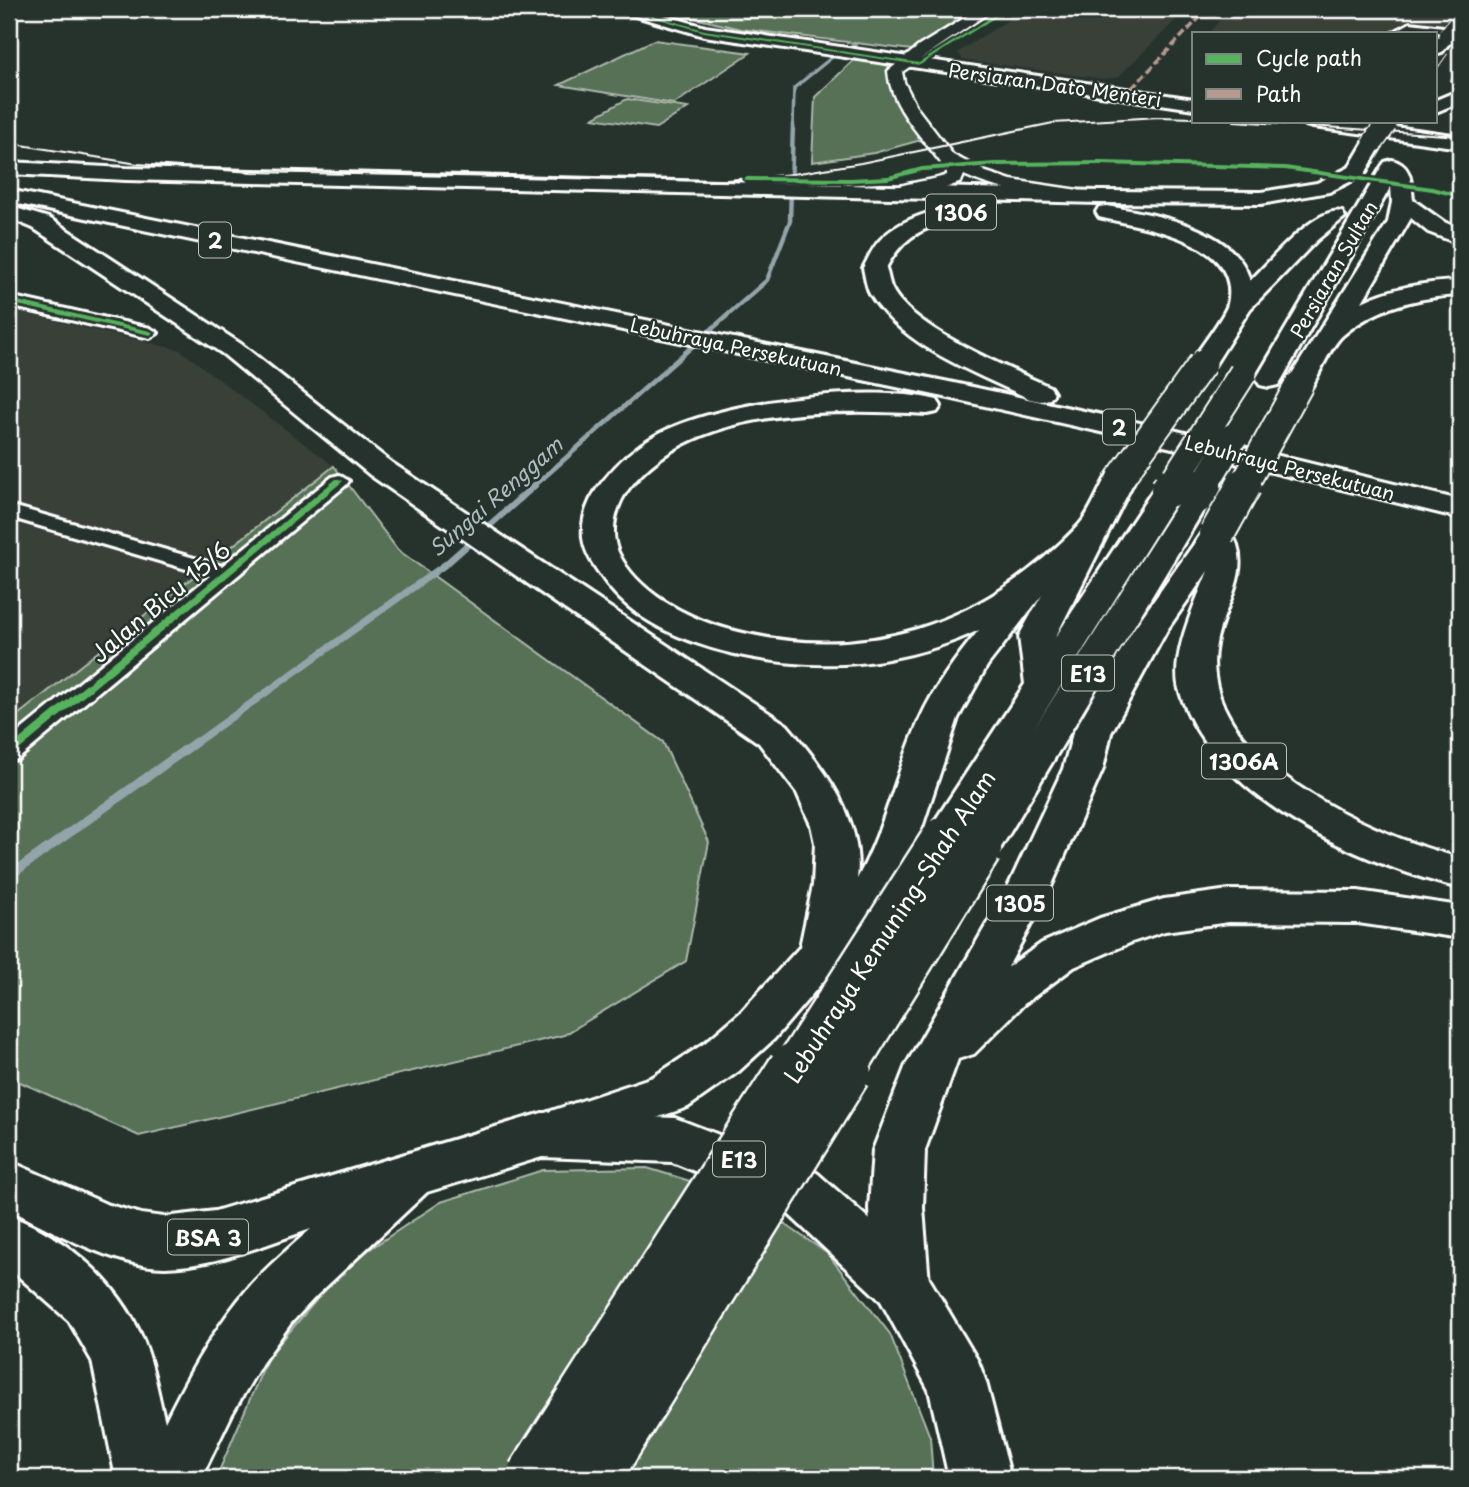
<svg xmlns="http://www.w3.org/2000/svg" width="1469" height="1487" viewBox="0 0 1469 1487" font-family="'Playpen Sans',sans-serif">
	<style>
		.built { fill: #394037 }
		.green { fill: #577157; stroke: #abb8ab; stroke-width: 2 }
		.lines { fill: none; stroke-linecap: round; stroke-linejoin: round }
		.stream-far4 { stroke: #93a4aa; stroke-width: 3.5 }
		.stream-far3 { stroke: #93a4aa; stroke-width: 4.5 }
		.stream-far2 { stroke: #93a4aa; stroke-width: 5 }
		.stream-far1 { stroke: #93a4aa; stroke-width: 7 }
		.stream { stroke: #93a4aa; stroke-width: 9 }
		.street-casing { stroke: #fff; stroke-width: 6 }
		.secondary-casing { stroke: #fff; stroke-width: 5 }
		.primary-casing { stroke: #fff; stroke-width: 6 }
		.highway-casing { stroke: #fff; stroke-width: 6 }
		.street { fill: #26332d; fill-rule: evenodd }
		.secondary { fill: #26332d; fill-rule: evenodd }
		.primary { fill: #26332d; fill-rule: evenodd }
		.highway { fill: #26332d; fill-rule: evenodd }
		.tram { stroke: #fff; stroke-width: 2 }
		.primary-bridge-far1-casing { stroke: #fff; stroke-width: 19; stroke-linecap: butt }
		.primary-bridge-casing { stroke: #fff; stroke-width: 24; stroke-linecap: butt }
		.highway-bridge-far3-casing { stroke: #fff; stroke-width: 31; stroke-linecap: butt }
		.highway-bridge-far2-casing { stroke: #fff; stroke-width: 38; stroke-linecap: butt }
		.highway-bridge-far1-casing { stroke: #fff; stroke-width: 49; stroke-linecap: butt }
		.highway-bridge-casing { stroke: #fff; stroke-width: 60; stroke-linecap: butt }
		.primary-bridge-far1 { stroke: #26332d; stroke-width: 17 }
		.primary-bridge { stroke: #26332d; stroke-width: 21 }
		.highway-bridge-far3 { stroke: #26332d; stroke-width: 27 }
		.highway-bridge-far2 { stroke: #26332d; stroke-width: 34 }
		.highway-bridge-far1 { stroke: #26332d; stroke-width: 44 }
		.highway-bridge { stroke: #26332d; stroke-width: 55 }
		.quiet { stroke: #b69a8f; stroke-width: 3.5; stroke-dasharray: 8 3.5; stroke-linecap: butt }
		.cycleway-casing { stroke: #26332d; stroke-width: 5 }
		.cycleway { fill: #56b35d; fill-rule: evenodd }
		.labels { text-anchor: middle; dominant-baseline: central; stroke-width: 5; stroke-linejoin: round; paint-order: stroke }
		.far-street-label { font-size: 19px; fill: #fff; stroke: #26332d }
		.shield { fill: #26332d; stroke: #bec2c0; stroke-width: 2 }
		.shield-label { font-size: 21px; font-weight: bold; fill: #fff }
		.far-water-label { font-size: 21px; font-style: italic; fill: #aebbbf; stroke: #26332d }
		.street-label { font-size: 23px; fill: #fff; stroke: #26332d }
	</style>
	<rect width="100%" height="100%" fill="#26332d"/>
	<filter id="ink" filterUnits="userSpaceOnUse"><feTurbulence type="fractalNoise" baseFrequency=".0143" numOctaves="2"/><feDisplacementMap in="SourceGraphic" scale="14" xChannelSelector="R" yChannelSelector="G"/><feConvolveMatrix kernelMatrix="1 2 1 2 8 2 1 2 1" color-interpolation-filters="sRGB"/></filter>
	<g filter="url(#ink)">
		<!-- built -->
		<g class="built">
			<polygon points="1025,9 1187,9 1118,77 1103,79 963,60 958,52"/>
			<polygon points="1229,9 1450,9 1452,17 1435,33 1368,31 1366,33 1209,33"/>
			<polygon points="9,310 180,350 334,466 9,722"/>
		</g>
		<!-- green -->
		<g class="green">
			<polygon points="656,9 983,9 912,50 741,29"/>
			<polygon points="654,40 750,53 674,104 559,85"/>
			<polygon points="855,59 888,65 888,83 925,139 874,153 812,162 815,97"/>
			<polygon points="627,99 688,108 656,128 593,118"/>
			<polygon points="334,466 398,550 663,742 709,842 686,961 564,1035 139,1136 9,1077 9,722"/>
			<polygon points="647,1168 746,1198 827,1253 890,1334 930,1437 933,1478 216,1478 268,1357 346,1265 441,1202 543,1170"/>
		</g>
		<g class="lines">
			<!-- stream-far4 -->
			<polyline class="stream-far4" points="793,126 794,88 831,58 855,44"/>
			<!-- stream-far3 -->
			<polyline class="stream-far3" points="762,285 767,280 790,221 793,124"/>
			<!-- stream-far2 -->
			<polyline class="stream-far2" points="533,487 764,283"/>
			<!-- stream-far1 -->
			<polyline class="stream-far1" points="194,744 446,564 535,485"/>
			<!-- stream -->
			<polyline class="stream" points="9,876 196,742"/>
			<!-- street casing -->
			<g class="street-casing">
				<g id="street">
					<polygon points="1410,23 1460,29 1460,35 1412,29 1404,33 1392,33"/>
					<polygon points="9,296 150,328 158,333 150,338 9,306"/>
					<polygon points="339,475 349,481 346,485 18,759 9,761 9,740 210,576 9,517 9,505 222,566 332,477"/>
				</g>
			</g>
			<!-- secondary casing -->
			<g class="secondary-casing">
				<g id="secondary">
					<path d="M979,9H994L902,72L904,82L917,108L953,155L986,172L1011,180L1078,190L1081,194L1078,198L1072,199C1035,195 998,191 964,175L961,182C946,188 901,205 889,192C899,182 931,182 947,175V171C926,140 891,110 888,71L919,46Z"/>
					<polygon points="1436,67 1460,70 1460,78 1436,75"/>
				</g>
			</g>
			<!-- primary casing -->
			<g class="primary-casing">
				<g id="primary">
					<polygon points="620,9 643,9 705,27 1194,99 1194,109 704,36 622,12"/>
					<polygon points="1450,9 1460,9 1460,16 1455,15"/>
					<polygon points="1447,31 1455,36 1442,52 1436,54 1436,39"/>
					<polygon points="1460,90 1460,102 1436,112 1436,100"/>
					<polygon points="1304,121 1351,121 1460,136 1460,148 1375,136 1384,141 1364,175 1350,175 1347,171 1367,137 1374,135 1313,127 1306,125"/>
					<path d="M542,1113L675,1118L817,1173L921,1265L978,1361L986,1382L1011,1478H949L929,1390L881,1301L779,1205L672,1162L542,1157L427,1192L316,1296L291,1323L262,1363L232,1414L201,1478H116L92,1361L69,1321L9,1268V1216C70,1237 127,1290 148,1353C155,1375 159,1399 165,1422C189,1374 215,1326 251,1285C269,1265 290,1247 311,1229C264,1245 215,1266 165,1267C116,1267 52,1231 9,1209V1161L106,1204L141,1214L164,1217L215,1211Z"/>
				</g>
			</g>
			<!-- highway casing -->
			<g class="highway-casing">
				<g id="highway">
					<path d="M1392,160C1412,165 1411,182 1413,200L1444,222L1460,229V244L1428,232L1411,218L1362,302C1393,287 1426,282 1460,281V295C1418,297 1376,307 1343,335C1330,346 1319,376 1309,391L1299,393L1289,391L1285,385L1388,222L1392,202L1391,186L1282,379L1278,385L1269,387L1260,385L1256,379L1382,166L1385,162Z"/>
					<polygon points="9,162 126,168 1099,191 1261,192 1317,183 1350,167 1364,167 1367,171 1364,175 1329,192 1261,204 1099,203 126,180 9,174"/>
					<polygon points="9,190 949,382 1177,431 1460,500 1460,518 1177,449 949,398 9,202"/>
					<path d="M981,203L989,204L992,209L989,214C943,225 911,221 886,268C888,274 889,283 892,289C912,329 1009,368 1050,387L1054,393L1050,399L1040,401L1030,399C976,373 903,347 870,294C866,286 865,276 863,268C868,259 873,247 880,240C905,214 947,207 981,203Z"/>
					<path d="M9,206L49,218L241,344L392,463L787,725C824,769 864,818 857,879C885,829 896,772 920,719C934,687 957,657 979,630C950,644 920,653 888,659C805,675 656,656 604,580C595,567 585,554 583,538C581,516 590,496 604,480C619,461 635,447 656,435C717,401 869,383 937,400L941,406L937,412L927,414C833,409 694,406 630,487C616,504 609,531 618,552C636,592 687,618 727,629C863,666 982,626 1079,525C1092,511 1099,487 1110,471L1121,468L1132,471L1136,477L1055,638L1157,484L1168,481L1179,484L1183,490L1035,727L1186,490L1197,487L1208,490L1212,496L994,859L979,864L964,859L958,849L944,853L929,849L923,839L1025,684L1019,636L1042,595L987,666L958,718L914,852L875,926L837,965L774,1039L739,1071L688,1107L542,1157L524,1150L516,1135L524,1120L653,1077L705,1043L740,1013L800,947L813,885L815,843L811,825L797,793L759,743L370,475L223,354L33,228L9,218Z"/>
					<path d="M1107,206C1153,214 1236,227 1250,281C1269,263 1315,206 1342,212L1345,217L1317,240L1250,309L1212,369L1203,371L1194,369L1190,363C1198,351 1225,316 1228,304C1242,239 1141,227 1099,217L1096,212L1099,207Z"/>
					<path d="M1217,524L1228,527C1257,569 1223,603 1216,644C1194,758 1372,835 1460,858V888C1360,864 1210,798 1179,689C1170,655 1196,602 1208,571L1167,630L1111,733L1103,769L1050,889L1008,967L1042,943L1100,918L1164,899L1229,890L1358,891L1460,906V938L1358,923L1229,922L1165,931L1132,942L1074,967L1024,1004L974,1054L958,1059L925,1150L923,1208L929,1283L921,1301L901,1309L881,1301L873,1283L869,1208L873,1150L906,1065L1007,889L1063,769L1073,733L1133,630L1206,527Z"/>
				</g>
			</g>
			<!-- street -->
			<use href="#street" class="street"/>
			<!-- secondary -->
			<use href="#secondary" class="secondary"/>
			<!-- primary -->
			<use href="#primary" class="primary"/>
			<!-- highway -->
			<use href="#highway" class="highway"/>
			<!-- tram -->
			<g class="tram">
				<polyline points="1234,121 1460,136"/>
				<polyline points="9,143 138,164 252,172 716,181 793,174 861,163 1053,123 1160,117 1194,118"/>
			</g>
			<!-- primary-bridge-far1 casing -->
			<g class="primary-bridge-far1-casing">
				<g id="primary-bridge-far1">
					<polyline points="1447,36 1459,21"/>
					<polyline points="1443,76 1455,59"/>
					<polyline points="1385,126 1388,121"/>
				</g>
			</g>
			<!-- primary-bridge casing -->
			<g class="primary-bridge-casing">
				<polyline id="primary-bridge" points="1374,141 1386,124"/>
			</g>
			<!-- highway-bridge-far3 casing -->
			<g class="highway-bridge-far3-casing">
				<g id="highway-bridge-far3">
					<polyline points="1121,477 1203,363"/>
					<polyline points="1170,487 1243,373"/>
					<polyline points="1203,487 1233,437"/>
					<polyline points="1243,487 1299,385"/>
				</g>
			</g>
			<!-- highway-bridge-far2 casing -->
			<g class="highway-bridge-far2-casing">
				<g id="highway-bridge-far2">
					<polyline points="1168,490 1171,485"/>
					<polyline points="1197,496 1204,485"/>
					<polyline points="1217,534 1244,485"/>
				</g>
			</g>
			<!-- highway-bridge-far1 casing -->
			<g class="highway-bridge-far1-casing">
				<g id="highway-bridge-far1">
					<polyline points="795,1071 944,839"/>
					<polyline points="842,1071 979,849"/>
				</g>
			</g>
			<!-- highway-bridge casing -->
			<g class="highway-bridge-casing">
				<g id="highway-bridge">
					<polyline points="534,1478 796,1070"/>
					<polyline points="592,1478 843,1070"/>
				</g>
			</g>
			<!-- primary-bridge-far1 -->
			<use href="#primary-bridge-far1" class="primary-bridge-far1"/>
			<!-- primary-bridge -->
			<use href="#primary-bridge" class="primary-bridge"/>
			<!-- highway-bridge-far3 -->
			<use href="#highway-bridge-far3" class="highway-bridge-far3"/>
			<!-- highway-bridge-far2 -->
			<use href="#highway-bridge-far2" class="highway-bridge-far2"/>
			<!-- highway-bridge-far1 -->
			<use href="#highway-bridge-far1" class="highway-bridge-far1"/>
			<!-- highway-bridge -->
			<use href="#highway-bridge" class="highway-bridge"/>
			<!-- quiet -->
			<polyline class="quiet" points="1132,88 1208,9"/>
			<!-- cycleway casing -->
			<g class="cycleway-casing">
				<g id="cycleway">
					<polygon points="625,9 631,9 704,30 919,63 1004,9 1008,9 920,65 704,32"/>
					<polygon points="1101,161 1285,166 1432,187 1460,194 1460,198 1432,191 1285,170 1101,165 995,166 922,171 888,180 851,182 747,181 744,179 747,177 851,178 888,176 922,167 995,162"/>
					<polygon points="9,299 150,331 153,333 150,335 9,303"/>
					<polygon points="336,479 339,479 343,481 13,755 9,756 9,748"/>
				</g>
			</g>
			<!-- cycleway -->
			<use href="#cycleway" class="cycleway"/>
		</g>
	</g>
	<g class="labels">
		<!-- far-street labels -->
		<g class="far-street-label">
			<text transform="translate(1055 84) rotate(8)">Persiaran Dato Menteri</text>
			<text transform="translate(1333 269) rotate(-60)">Persiaran Sultan</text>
			<text transform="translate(736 346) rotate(12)">Lebuhraya Persekutuan</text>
			<text transform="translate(1290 467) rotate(14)">Lebuhraya Persekutuan</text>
		</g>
		<!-- shield labels -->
		<g class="shield">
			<rect x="926" y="194.5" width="70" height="35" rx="5"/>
			<rect x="199" y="222.5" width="32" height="35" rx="5"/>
			<rect x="1103" y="409.5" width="32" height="35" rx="5"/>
			<rect x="1062" y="655.5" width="52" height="35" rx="5"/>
			<rect x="1202" y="743.5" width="84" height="35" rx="5"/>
			<rect x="987" y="885.5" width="66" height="35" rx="5"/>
			<rect x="713" y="1141.5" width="52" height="35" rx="5"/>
			<rect x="168" y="1219.5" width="80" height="35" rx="5"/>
		</g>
		<g class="shield-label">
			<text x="961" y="212">1306</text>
			<text x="215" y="240">2</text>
			<text x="1119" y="427">2</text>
			<text x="1088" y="673">E13</text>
			<text x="1244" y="761">1306A</text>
			<text x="1020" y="903">1305</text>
			<text x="739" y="1159">E13</text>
			<text x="208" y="1237">BSA 3</text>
		</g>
		<!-- far-water labels -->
		<g class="far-water-label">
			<text transform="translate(495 496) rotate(-41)">Sungai Renggam</text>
		</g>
		<!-- street labels -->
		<g class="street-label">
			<text transform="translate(160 601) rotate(-40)">Jalan Bicu 15/6</text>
			<text transform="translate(889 926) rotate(-57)">Lebuhraya Kemuning–Shah Alam</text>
		</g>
	</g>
	<!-- margin -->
	<rect width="1469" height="1487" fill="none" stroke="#26332d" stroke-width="35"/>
	<rect x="18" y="18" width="1434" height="1452" fill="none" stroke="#fff" stroke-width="2.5" filter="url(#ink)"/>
	<!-- legend -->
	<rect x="1192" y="32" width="245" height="91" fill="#26332d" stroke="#7d8581" stroke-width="2"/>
	<rect x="1206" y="54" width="35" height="10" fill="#56b35d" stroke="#7d8581" stroke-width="2"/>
	<text x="1256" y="66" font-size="21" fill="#ffffff">Cycle path</text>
	<rect x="1206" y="89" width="35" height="10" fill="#b69a8f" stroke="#7d8581" stroke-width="2"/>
	<text x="1256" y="102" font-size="21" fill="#ffffff">Path</text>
</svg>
